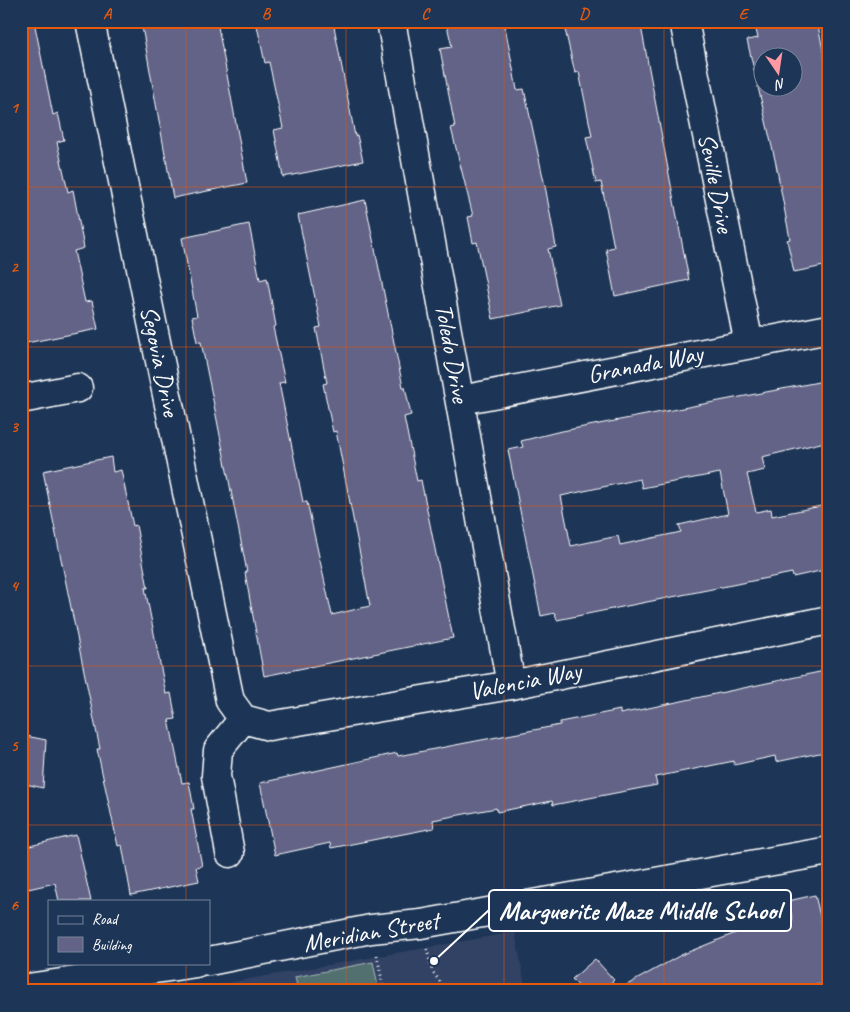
<svg xmlns="http://www.w3.org/2000/svg" width="850" height="1012" viewBox="0 0 850 1012" font-family="Caveat,sans-serif">
	<style>
		.built { fill: #324365 }
		.green { fill: #52706f; stroke: #a8b8b7 }
		.building { fill: #626387; stroke: #fff; fill-rule: evenodd }
		.lines { fill: none; stroke-linecap: round; stroke-linejoin: round }
		.minor-casing { stroke: #fff; stroke-width: 31 }
		.path { stroke: #fff; stroke-width: 3; stroke-dasharray: 1 4; stroke-linecap: butt }
		.minor { stroke: #1d3557; stroke-width: 28 }
		.grid { fill: none; stroke: #e8590c; stroke-width: 1; stroke-opacity: 0.55 }
		.labels { text-anchor: middle; dominant-baseline: central; stroke-width: 4; stroke-linejoin: round; paint-order: stroke }
		.street-label { font-size: 25px; fill: #fff; stroke: #1d3557 }
		.leader { fill: none; stroke: #fff; stroke-width: 2 }
		.callout-dot { fill: #fff; stroke: #1d3557; stroke-width: 2 }
		.callout { fill: #1d3557; stroke: #fff; stroke-width: 2 }
		.callout-label { font-size: 26px; text-anchor: middle; font-weight: bold; fill: #fff }
		.neatline { fill: none; stroke: #e8590c; stroke-width: 2 }
		.grid-label { font-size: 16px; text-anchor: middle; font-weight: bold; fill: #e8590c }
	</style>
	<rect width="100%" height="100%" fill="#1d3557"/>
	<filter id="ink" filterUnits="userSpaceOnUse"><feTurbulence type="fractalNoise" baseFrequency=".02" numOctaves="2"/><feDisplacementMap in="SourceGraphic" scale="10" xChannelSelector="R" yChannelSelector="G"/><feConvolveMatrix kernelMatrix="1 2 1 2 8 2 1 2 1" color-interpolation-filters="sRGB"/></filter>
	<g filter="url(#ink)">
		<!-- built -->
		<polygon class="built" points="515,932 526,991 182,991"/>
		<!-- green -->
		<polygon class="green" points="373,962 379,991 298,991 295,977"/>
		<!-- building -->
		<g class="building">
			<polygon points="21,21 34,21 53,115 58,113 64,140 57,142 68,192 73,190 84,248 74,251 85,302 92,301 98,329 21,344"/>
			<polygon points="141,21 217,21 247,183 173,198"/>
			<polygon points="256,21 333,21 355,136 357,135 363,161 283,177 274,130 283,128 269,62 265,63"/>
			<polygon points="446,21 504,21 517,90 524,89 546,191 556,247 548,249 560,305 493,319 477,242 473,243 468,217 473,216 451,128 455,127 440,49 452,47"/>
			<polygon points="580,21 640,21 689,280 615,296 606,249 614,247 601,182 596,183 586,137 592,136 579,72 575,73 564,25"/>
			<path d="M754,21H817L829,79V265L794,272L787,240L790,239L776,164L747,40L758,38ZM762,58H792V88H762Z"/>
			<polygon points="365,200 403,387 405,387 411,415 404,417 417,481 421,480 453,638 264,676 245,573 247,572 214,405 201,342 197,342 192,317 197,316 182,238 249,224 260,280 267,278 276,326 273,327 285,382 279,383 303,502 307,502 332,615 370,606 336,431 333,432 323,384 327,383 316,328 321,327 298,215"/>
			<path d="M829,380V441L762,457L765,470L747,474L756,512L771,509L772,516L821,506L829,542V569L793,577L792,573L557,620L555,613L541,616L508,450L523,447L521,441L557,432ZM720,473L728,514L679,525L681,532L620,545L618,536L571,546L561,496L640,479L642,488Z"/>
			<polygon points="111,457 113,472 121,470 133,526 136,525 148,588 145,588 166,694 171,693 176,719 169,720 182,783 189,782 194,809 191,809 202,866 196,867 199,881 131,895 122,845 118,846 97,749 100,749 43,471"/>
			<polygon points="829,670 829,751 776,762 775,756 734,765 734,761 655,777 657,785 553,805 552,801 497,812 496,808 433,820 434,828 331,848 330,843 275,855 260,783 397,753 398,756 560,725 560,722 620,710 620,714"/>
			<polygon points="21,735 46,740 43,788 21,783"/>
			<polygon points="76,835 91,901 59,901 55,883 28,889 21,848"/>
			<polygon points="815,895 824,933 829,932 829,983 778,991 616,991 681,955 753,926 793,921 788,901"/>
			<polygon points="595,959 614,980 602,991 583,991 572,979"/>
		</g>
		<g class="lines">
			<!-- minor casing -->
			<g class="minor-casing">
				<g id="minor">
					<polyline points="90,21 230,701 243,719 269,726 511,685 829,620"/>
					<polyline points="391,21 511,685"/>
					<polyline points="684,21 749,344"/>
					<polyline points="21,399 78,388"/>
					<polyline points="461,400 829,329"/>
					<polyline points="230,853 216,776 218,750 243,719"/>
					<polyline points="209,961 371,929 421,924 829,851"/>
					<polyline points="21,989 196,963"/>
				</g>
			</g>
			<!-- path -->
			<g class="path">
				<polyline points="427,949 432,971 447,991"/>
				<polyline points="377,955 384,991"/>
			</g>
			<!-- minor -->
			<use href="#minor" class="minor"/>
		</g>
	</g>
	<!-- grid -->
	<path class="grid" d="M186,21V901M346,21V991M504,21V991M664,21V991M21,187H829M21,347H829M21,506H829M21,666H829M21,825H829M186,963V991"/>
	<g class="labels">
		<!-- street labels -->
		<g class="street-label">
			<text transform="translate(716 183) rotate(79)">Seville Drive</text>
			<text transform="translate(452 353) rotate(80)">Toledo Drive</text>
			<text transform="translate(160 361) rotate(78)">Segovia Drive</text>
			<text transform="translate(645 364) rotate(-11)">Granada Way</text>
			<text transform="translate(525 681) rotate(-11)">Valencia Way</text>
			<text transform="translate(371 932) rotate(-10)">Meridian Street</text>
		</g>
	</g>
	<!-- callouts -->
	<path class="leader" d="M434 961L489 910"/>
	<circle class="callout-dot" cx="434" cy="961" r="5"/>
	<rect class="callout" x="489" y="890" width="302" height="41" rx="5"/>
	<g class="callout-label">
		<text x="640" y="919">Marguerite Maze Middle School</text>
	</g>
	<!-- margin -->
	<rect width="850" height="1012" fill="none" stroke="#1d3557" stroke-width="55"/>
	<!-- legend -->
	<rect x="48" y="900" width="162" height="65" fill="#1d3557" stroke="#77869a"/>
	<rect x="58" y="916" width="25" height="8" fill="#1d3557" stroke="#77869a"/>
	<text x="92" y="924" font-size="15" fill="#ffffff">Road</text>
	<rect x="58" y="937" width="25" height="15" fill="#626387" stroke="#77869a"/>
	<text x="92" y="950" font-size="15" fill="#ffffff">Building</text>
	<!-- north arrow -->
	<g transform="translate(778 72) rotate(167)"><circle r="24" fill="#1d3557" stroke="#77869a"/>
	<path d="M0-4L9 19L0 12L-9 19Z" fill="#ff9aa2"/>
	<text y="-8" font-size="14" font-weight="bold" text-anchor="middle" fill="#ffffff">N</text>
	</g>
	<rect x="28" y="28" width="794" height="956" class="neatline"/>
	<g class="grid-label">
		<text x="107" y="19">A</text>
		<text x="266" y="19">B</text>
		<text x="425" y="19">C</text>
		<text x="584" y="19">D</text>
		<text x="743" y="19">E</text>
		<text x="14" y="113">1</text>
		<text x="14" y="272">2</text>
		<text x="14" y="432">3</text>
		<text x="14" y="591">4</text>
		<text x="14" y="751">5</text>
		<text x="14" y="910">6</text>
	</g>
</svg>
